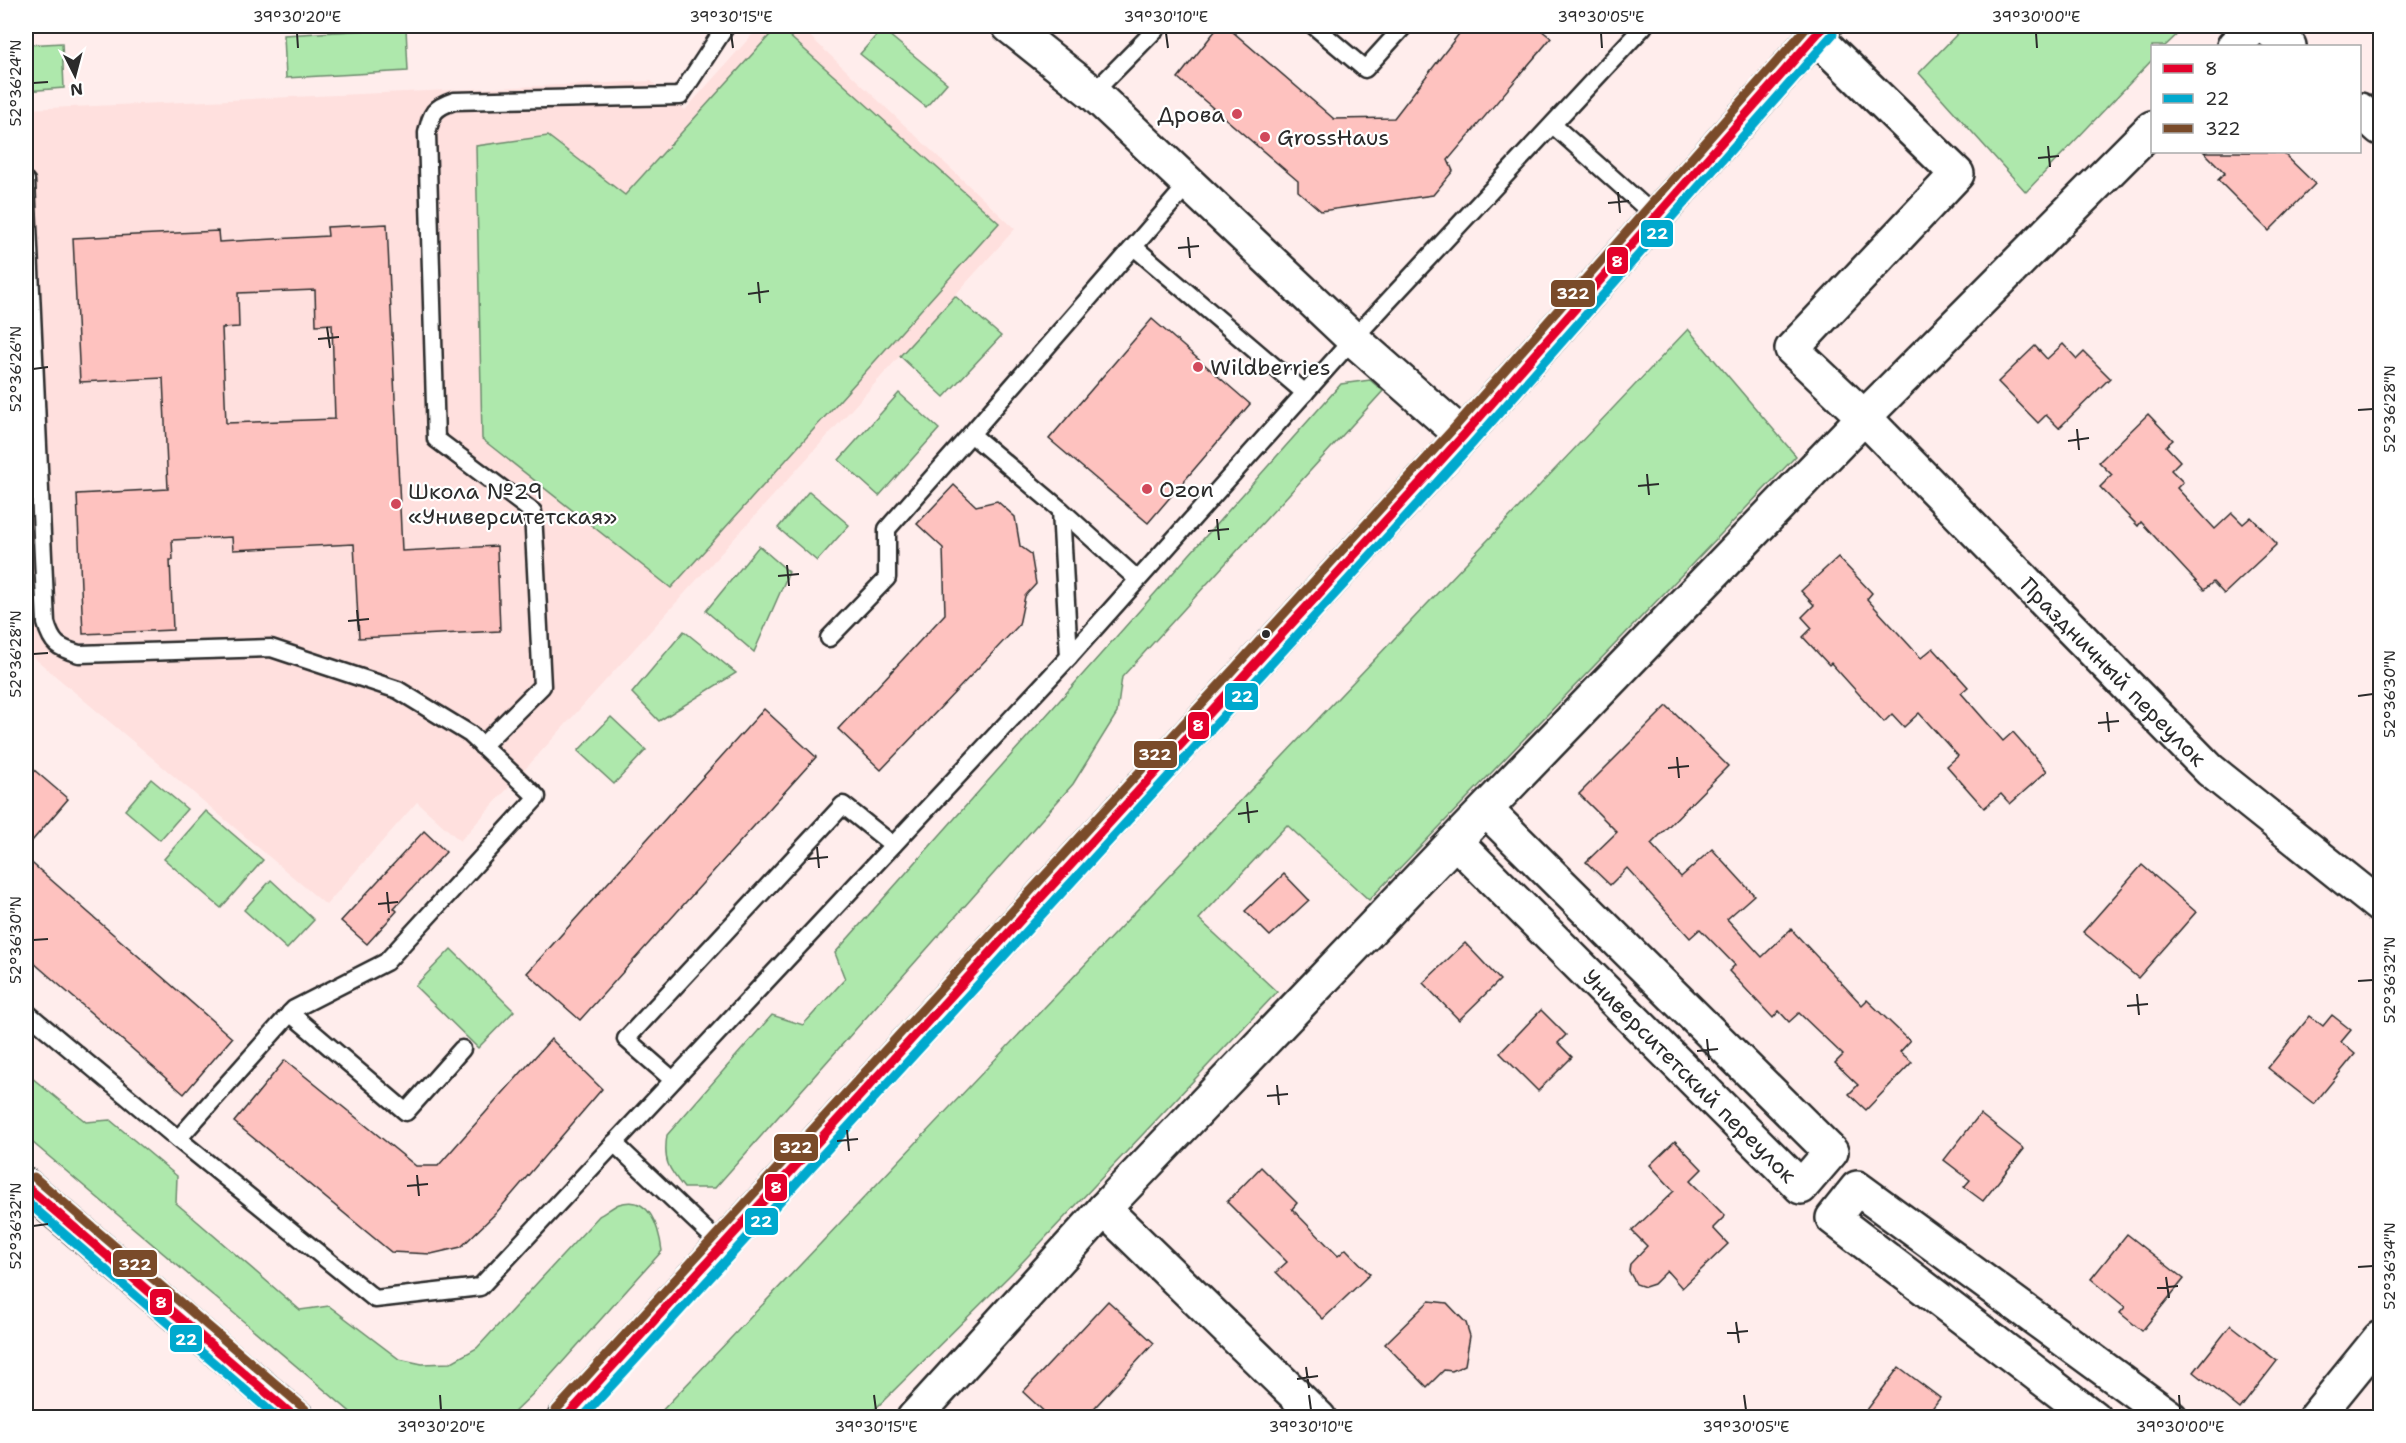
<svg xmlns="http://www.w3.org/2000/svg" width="2406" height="1443" viewBox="0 0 2406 1443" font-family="'Shantell Sans',sans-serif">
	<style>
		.built { fill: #ffe0de }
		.green { fill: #aee8ac; stroke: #6c8a6c; stroke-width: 1.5 }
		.building { fill: #fec2bf; stroke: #2b2b2b; stroke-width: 1.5; fill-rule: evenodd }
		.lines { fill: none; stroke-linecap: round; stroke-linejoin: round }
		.service-casing { stroke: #2b2b2b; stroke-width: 21 }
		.minor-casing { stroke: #2b2b2b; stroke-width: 38 }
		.service { stroke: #fff; stroke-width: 16 }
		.minor { stroke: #fff; stroke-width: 33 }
		.bus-1-casing { stroke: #fff; stroke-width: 14 }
		.bus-2-casing { stroke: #fff; stroke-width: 14 }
		.bus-3-casing { stroke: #fff; stroke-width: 14 }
		.bus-1 { stroke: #e4002b; stroke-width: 9 }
		.bus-2 { stroke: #00a9ce; stroke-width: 9 }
		.bus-3 { stroke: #7a4b2a; stroke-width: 9 }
		.ticks { fill: none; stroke: #2b2b2b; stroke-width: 2 }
		.poi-dot { fill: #d1495b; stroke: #fff; stroke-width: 2 }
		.bus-dot { fill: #2b2b2b; stroke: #fff; stroke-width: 2 }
		.labels { text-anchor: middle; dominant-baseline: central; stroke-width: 4.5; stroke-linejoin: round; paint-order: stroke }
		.poi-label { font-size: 22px; fill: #2b2b2b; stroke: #fff; text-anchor: start }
		.street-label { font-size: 22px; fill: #2b2b2b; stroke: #fff }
		.line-badge { stroke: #fff; stroke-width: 2 }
		.badge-label { font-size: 16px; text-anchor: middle; font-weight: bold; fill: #fff }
		.neatline { fill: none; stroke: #2b2b2b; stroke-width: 2 }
		.ticks-label { font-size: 15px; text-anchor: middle; fill: #2b2b2b }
	</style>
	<rect width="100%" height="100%" fill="#ffedec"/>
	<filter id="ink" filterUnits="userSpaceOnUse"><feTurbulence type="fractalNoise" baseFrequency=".0167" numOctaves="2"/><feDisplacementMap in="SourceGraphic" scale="12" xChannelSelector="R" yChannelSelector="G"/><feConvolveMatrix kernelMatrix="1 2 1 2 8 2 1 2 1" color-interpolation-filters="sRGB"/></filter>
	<g filter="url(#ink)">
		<!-- built -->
		<polygon class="built" points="760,26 799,26 1015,229 460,841 417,802 326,905 26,651 26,109 651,81 685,110"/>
		<!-- green -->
		<g class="green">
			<polygon points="778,26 999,223 671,588 482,439 476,146 548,136 625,195"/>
			<polygon points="1965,26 2186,26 2165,46 2152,46 2152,60 2026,192 1919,73"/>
			<polygon points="406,28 408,71 286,78 284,35"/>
			<polygon points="882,29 947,83 926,107 860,54"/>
			<polygon points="62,43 64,88 26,91 26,45"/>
			<polygon points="955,296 1001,336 944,397 900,356"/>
			<polygon points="1688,329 1796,456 1369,900 1287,825 1199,919 1277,992 1012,1273 867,1417 656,1417"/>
			<path d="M1370,380L1383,391L1122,677L1117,713L1073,784L715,1188H684C668,1168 663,1161 667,1135L772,1015L803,1025L845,979L835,953L1341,384Z"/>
			<polygon points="899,393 939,429 879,496 839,460"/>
			<polygon points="809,491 849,525 817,561 778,528"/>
			<polygon points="759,546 789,572 754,652 706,611"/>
			<polygon points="684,631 736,673 659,721 632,693"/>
			<polygon points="611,717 646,750 614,784 578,751"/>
			<polygon points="151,779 187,809 160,840 125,810"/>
			<polygon points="206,811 263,860 221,908 164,859"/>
			<polygon points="271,880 314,920 287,949 244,910"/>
			<polygon points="451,949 514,1011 478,1048 415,986"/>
			<path d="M26,1073L86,1122L110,1120L177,1176L176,1203L300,1310L329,1306L399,1359L422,1364L450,1363L477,1348L599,1216C605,1213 612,1207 619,1204C650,1194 659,1228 662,1251L542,1385L509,1417H361L354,1415L26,1137Z"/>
		</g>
		<!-- building -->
		<g class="building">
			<polygon points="1219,26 1226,26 1334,119 1394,118 1465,26 1536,26 1551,38 1448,160 1453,171 1433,195 1321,211 1298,191 1298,181 1178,78"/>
			<polygon points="2204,152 2282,152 2315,184 2269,231 2218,180 2225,173"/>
			<path d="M387,224L402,551L497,546L500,631L359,638L354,544L233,550L232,537L172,540L173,560H170L173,630L83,634L77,494L168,489L163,378L80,382L73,238L218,231L219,242L328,236L327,227ZM315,290L316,325L332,324L335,419L226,423L222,328L239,327L238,293Z"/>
			<polygon points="1152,319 1250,404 1148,523 1049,439"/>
			<polygon points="2063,344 2077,359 2084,352 2110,378 2059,428 2046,415 2038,423 1998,382 2035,346 2047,359"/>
			<polygon points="2148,414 2173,440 2166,446 2180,461 2171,470 2183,482 2177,488 2215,529 2232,513 2243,524 2251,517 2277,544 2224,594 2213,582 2204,590 2141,522 2138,526 2100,487 2112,475 2099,462"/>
			<polygon points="954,485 976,506 997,501 1015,517 1020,546 1031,554 1036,584 1025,596 1019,625 881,770 838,729 945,614 943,548 917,524"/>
			<polygon points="1838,557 1872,593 1867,599 1921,658 1933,648 1968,687 1961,693 2003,741 2013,732 2047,771 2010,804 2001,794 1984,808 1947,766 1958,756 1919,713 1904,727 1892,714 1884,722 1831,663 1829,665 1803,637 1812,628 1802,617 1814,605 1801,591"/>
			<polygon points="1667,706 1728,766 1651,844 1681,877 1712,849 1754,895 1727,919 1762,957 1791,929 1862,1005 1867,1000 1910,1041 1900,1052 1912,1062 1866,1110 1849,1094 1858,1085 1835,1063 1843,1055 1799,1013 1789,1022 1779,1011 1773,1018 1729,971 1735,965 1700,929 1690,938 1627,868 1610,885 1586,862 1617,832 1579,794"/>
			<polygon points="764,709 816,757 580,1020 527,973"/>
			<polygon points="26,763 68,799 26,848"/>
			<polygon points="424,831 446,852 394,908 397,911 367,944 341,921"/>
			<polygon points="26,858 232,1038 184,1094 26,956"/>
			<polygon points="2142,865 2196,912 2138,978 2083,932"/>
			<polygon points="1284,874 1309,900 1270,936 1245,911"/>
			<polygon points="1465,943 1500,980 1459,1020 1423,983"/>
			<polygon points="1541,1010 1566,1035 1558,1043 1572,1057 1538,1091 1500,1053"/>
			<polygon points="2332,1015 2351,1030 2341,1042 2355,1054 2314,1104 2268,1068 2310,1016 2323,1026"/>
			<polygon points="551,1039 602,1089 496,1213 461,1247 431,1254 391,1252 234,1122 285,1060 416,1166 438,1166"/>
			<polygon points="1980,1114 2024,1149 1983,1201 1964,1187 1970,1180 1944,1160"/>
			<polygon points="1675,1141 1702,1169 1690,1181 1725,1216 1713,1228 1728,1244 1682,1288 1667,1271 1654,1284 1645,1287 1636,1284 1629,1271 1630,1264 1647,1246 1632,1231 1674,1191 1650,1165"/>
			<polygon points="1261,1167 1297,1203 1292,1209 1338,1256 1346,1249 1370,1274 1323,1319 1276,1272 1287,1262 1227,1202"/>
			<polygon points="2127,1234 2184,1279 2142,1331 2120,1313 2125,1307 2091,1279"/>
			<polygon points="1108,1301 1154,1343 1085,1418 1051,1418 1023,1392"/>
			<polygon points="1429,1301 1447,1303 1466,1323 1470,1336 1465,1365 1452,1371 1444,1370 1427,1387 1385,1344"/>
			<polygon points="2231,1325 2277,1361 2240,1409 2194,1372"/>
			<polygon points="1899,1367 1940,1398 1925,1418 1861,1418"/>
		</g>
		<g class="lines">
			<!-- service casing -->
			<g class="service-casing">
				<g id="service">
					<polyline points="1314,26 1365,69 1404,26"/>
					<polyline points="1093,93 1159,26"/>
					<polyline points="1553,125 1656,217"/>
					<path d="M26,181L46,623C52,644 58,648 79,654L271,648L398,690L470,734L537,797L386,962L294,1009L178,1139L26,1012"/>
					<polyline points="1134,247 1305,393"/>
					<polyline points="971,434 1189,183"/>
					<polyline points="1061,510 1069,657"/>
					<polyline points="829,638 887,578 887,529 971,434 1061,510 1137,579"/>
					<path d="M482,746L542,686L533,512L436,439L427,133C432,113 433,108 454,101L680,96L726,26"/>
					<polyline points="290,1013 406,1112 462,1049"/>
					<polyline points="673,1080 626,1039 843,805 893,845"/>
					<polyline points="178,1139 375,1299 480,1287 1069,657 1353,339 1644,26"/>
					<polyline points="614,1143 721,1245"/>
				</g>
			</g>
			<!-- minor casing -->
			<g class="minor-casing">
				<g id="minor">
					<polyline points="1009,26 1093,93 1353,339 1463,436"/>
					<polyline points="2265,26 2289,46"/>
					<path id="s1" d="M1815,36L1957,174L1792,349L1864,417L2210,770L2380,906"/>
					<polyline points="2234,46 2255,26"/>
					<polyline points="2360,110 2380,128"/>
					<path id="s2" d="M1455,841L1801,1187L1831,1152L1486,810"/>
					<polyline points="26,1186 297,1418"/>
					<polyline points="1104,1209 1319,1418"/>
					<polyline points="565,1418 1463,436 1824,26"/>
					<polyline points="914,1418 1117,1195 1455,841 1864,417 2152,128"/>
					<polyline points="2094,1418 1833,1218 1857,1188 2171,1418"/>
					<polyline points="2315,1418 2380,1338"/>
				</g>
			</g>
			<!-- service -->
			<use href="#service" class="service"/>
			<!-- minor -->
			<use href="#minor" class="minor"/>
			<!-- bus-1 casing -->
			<g class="bus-1-casing">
				<g id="bus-1">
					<polyline points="26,1186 296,1418"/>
					<polyline points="565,1418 1463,436 1824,26"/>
				</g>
			</g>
			<!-- bus-2 casing -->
			<g class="bus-2-casing">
				<g id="bus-2">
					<polyline points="26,1201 278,1418"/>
					<polyline points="582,1418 1472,444 1833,34"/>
				</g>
			</g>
			<!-- bus-3 casing -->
			<g class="bus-3-casing">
				<g id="bus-3">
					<polyline points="34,1177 305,1409"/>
					<polyline points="556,1410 1454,428 1808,26"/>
				</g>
			</g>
			<!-- bus-1 -->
			<use href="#bus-1" class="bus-1"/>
			<!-- bus-2 -->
			<use href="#bus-2" class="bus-2"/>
			<!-- bus-3 -->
			<use href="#bus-3" class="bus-3"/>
		</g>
	</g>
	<!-- ticks -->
	<path class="ticks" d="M297,33L298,48M731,33L733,48M1166,33L1168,48M1601,33L1602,48M2036,33L2037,48M33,83L48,82M2048,146L2050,167M2038,158L2059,156M1618,192L1620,213M1608,203L1629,201M1188,237L1190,258M1178,248L1199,246M758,282L760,303M748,294L769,291M327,327L330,348M318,339L339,337M33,369L48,367M2358,410L2373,409M2077,429L2079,450M2068,441L2089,438M1647,474L1649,495M1638,486L1659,484M1217,519L1219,540M1208,531L1229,529M787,565L789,586M778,576L799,574M357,610L359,631M348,621L369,619M33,654L48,653M2358,696L2373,694M2107,712L2109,732M2098,723L2119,721M1677,757L1679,778M1668,768L1689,766M1247,802L1249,823M1238,814L1258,811M817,847L819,868M808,859L828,857M387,892L389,913M378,904L398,902M33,940L48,939M2358,981L2373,980M2137,994L2139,1015M2127,1006L2148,1004M1707,1039L1709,1060M1697,1051L1718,1049M1277,1085L1279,1105M1267,1096L1288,1094M847,1130L849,1151M837,1141L858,1139M417,1175L419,1196M407,1186L428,1184M33,1226L48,1224M2358,1267L2373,1266M2166,1277L2169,1298M2157,1288L2178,1286M1736,1322L1739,1343M1727,1333L1748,1331M1306,1367L1309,1388M1297,1379L1318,1376M440,1395L441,1410M874,1395L876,1410M1309,1395L1311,1410M1744,1395L1746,1410M2179,1395L2180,1410"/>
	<!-- markers -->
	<g class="poi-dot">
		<circle cx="1237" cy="114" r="6"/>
		<circle cx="1265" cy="137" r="6"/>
		<circle cx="1198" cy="367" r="6"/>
		<circle cx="1147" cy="489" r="6"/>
		<circle cx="396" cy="504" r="6"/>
	</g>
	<circle class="bus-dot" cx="1266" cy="634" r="5"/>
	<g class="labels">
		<!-- poi labels -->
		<g class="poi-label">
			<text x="1225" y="114" text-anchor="end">Дрова</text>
			<text x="1277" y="137">GrossHaus</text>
			<text x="1210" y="367">Wildberries</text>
			<text x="1159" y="489">Ozon</text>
			<text x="408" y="491">Школа №29<tspan x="408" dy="25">«Университетская»</tspan></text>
		</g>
		<!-- street labels -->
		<g class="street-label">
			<text stroke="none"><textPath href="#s1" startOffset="894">Праздничный переулок</textPath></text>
			<text stroke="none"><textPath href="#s2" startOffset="332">Университетский переулок</textPath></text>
		</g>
	</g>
	<g class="line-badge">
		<rect x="1640" y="219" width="34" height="29" rx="6" fill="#00a9ce"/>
		<rect x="1606" y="246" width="23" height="29" rx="6" fill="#e4002b"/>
		<rect x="1550" y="279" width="46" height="29" rx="6" fill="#7a4b2a"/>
		<rect x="1224" y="682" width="35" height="29" rx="6" fill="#00a9ce"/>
		<rect x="1187" y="711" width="23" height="29" rx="6" fill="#e4002b"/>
		<rect x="1133" y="740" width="45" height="29" rx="6" fill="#7a4b2a"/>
		<rect x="773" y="1133" width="46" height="29" rx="6" fill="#7a4b2a"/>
		<rect x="764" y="1173" width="24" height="29" rx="6" fill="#e4002b"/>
		<rect x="744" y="1207" width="35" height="29" rx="6" fill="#00a9ce"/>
		<rect x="112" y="1249" width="46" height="29" rx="6" fill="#7a4b2a"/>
		<rect x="149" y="1288" width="24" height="28" rx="6" fill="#e4002b"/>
		<rect x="169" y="1324" width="34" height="29" rx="6" fill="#00a9ce"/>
	</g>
	<g class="badge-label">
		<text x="1657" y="239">22</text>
		<text x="1617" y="267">8</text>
		<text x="1573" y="299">322</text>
		<text x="1242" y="702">22</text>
		<text x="1198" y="731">8</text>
		<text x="1155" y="760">322</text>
		<text x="796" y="1153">322</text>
		<text x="776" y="1193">8</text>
		<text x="761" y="1227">22</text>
		<text x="135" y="1270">322</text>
		<text x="161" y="1308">8</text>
		<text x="186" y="1345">22</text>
	</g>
	<!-- margin -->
	<rect width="2406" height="1443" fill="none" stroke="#fff" stroke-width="66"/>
	<!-- legend -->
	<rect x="2151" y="45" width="210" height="108" fill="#ffffff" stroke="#aaaaaa" stroke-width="1.5"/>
	<rect x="2163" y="64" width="30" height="9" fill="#e4002b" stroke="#aaaaaa" stroke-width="1.5"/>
	<text x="2205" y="75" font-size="18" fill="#2b2b2b">8</text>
	<rect x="2163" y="94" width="30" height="9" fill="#00a9ce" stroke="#aaaaaa" stroke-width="1.5"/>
	<text x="2205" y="105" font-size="18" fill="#2b2b2b">22</text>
	<rect x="2163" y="124" width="30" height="9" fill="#7a4b2a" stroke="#aaaaaa" stroke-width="1.5"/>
	<text x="2205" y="135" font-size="18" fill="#2b2b2b">322</text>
	<!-- north arrow -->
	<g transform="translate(75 75) rotate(174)" stroke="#ffffff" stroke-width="4.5" paint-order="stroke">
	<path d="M0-4.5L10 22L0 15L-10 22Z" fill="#2b2b2b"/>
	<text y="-9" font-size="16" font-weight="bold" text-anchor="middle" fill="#2b2b2b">N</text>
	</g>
	<rect x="33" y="33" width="2340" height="1377" class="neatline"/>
	<g class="ticks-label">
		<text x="297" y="22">39°30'20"E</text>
		<text x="731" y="22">39°30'15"E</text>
		<text x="1166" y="22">39°30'10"E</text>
		<text x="1601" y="22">39°30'05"E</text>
		<text x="2036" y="22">39°30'00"E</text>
		<text transform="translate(16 83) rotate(-90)" y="5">52°36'24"N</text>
		<text transform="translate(16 369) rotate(-90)" y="5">52°36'26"N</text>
		<text transform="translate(2390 409) rotate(-90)" y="5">52°36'28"N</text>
		<text transform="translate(16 654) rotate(-90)" y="5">52°36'28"N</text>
		<text transform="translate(2390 694) rotate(-90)" y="5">52°36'30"N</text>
		<text transform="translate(16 940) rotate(-90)" y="5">52°36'30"N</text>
		<text transform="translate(2390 980) rotate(-90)" y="5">52°36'32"N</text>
		<text transform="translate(16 1226) rotate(-90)" y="5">52°36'32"N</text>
		<text transform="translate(2390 1266) rotate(-90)" y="5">52°36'34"N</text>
		<text x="441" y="1432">39°30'20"E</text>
		<text x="876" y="1432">39°30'15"E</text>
		<text x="1311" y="1432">39°30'10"E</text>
		<text x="1746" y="1432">39°30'05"E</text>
		<text x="2180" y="1432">39°30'00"E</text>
	</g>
</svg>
